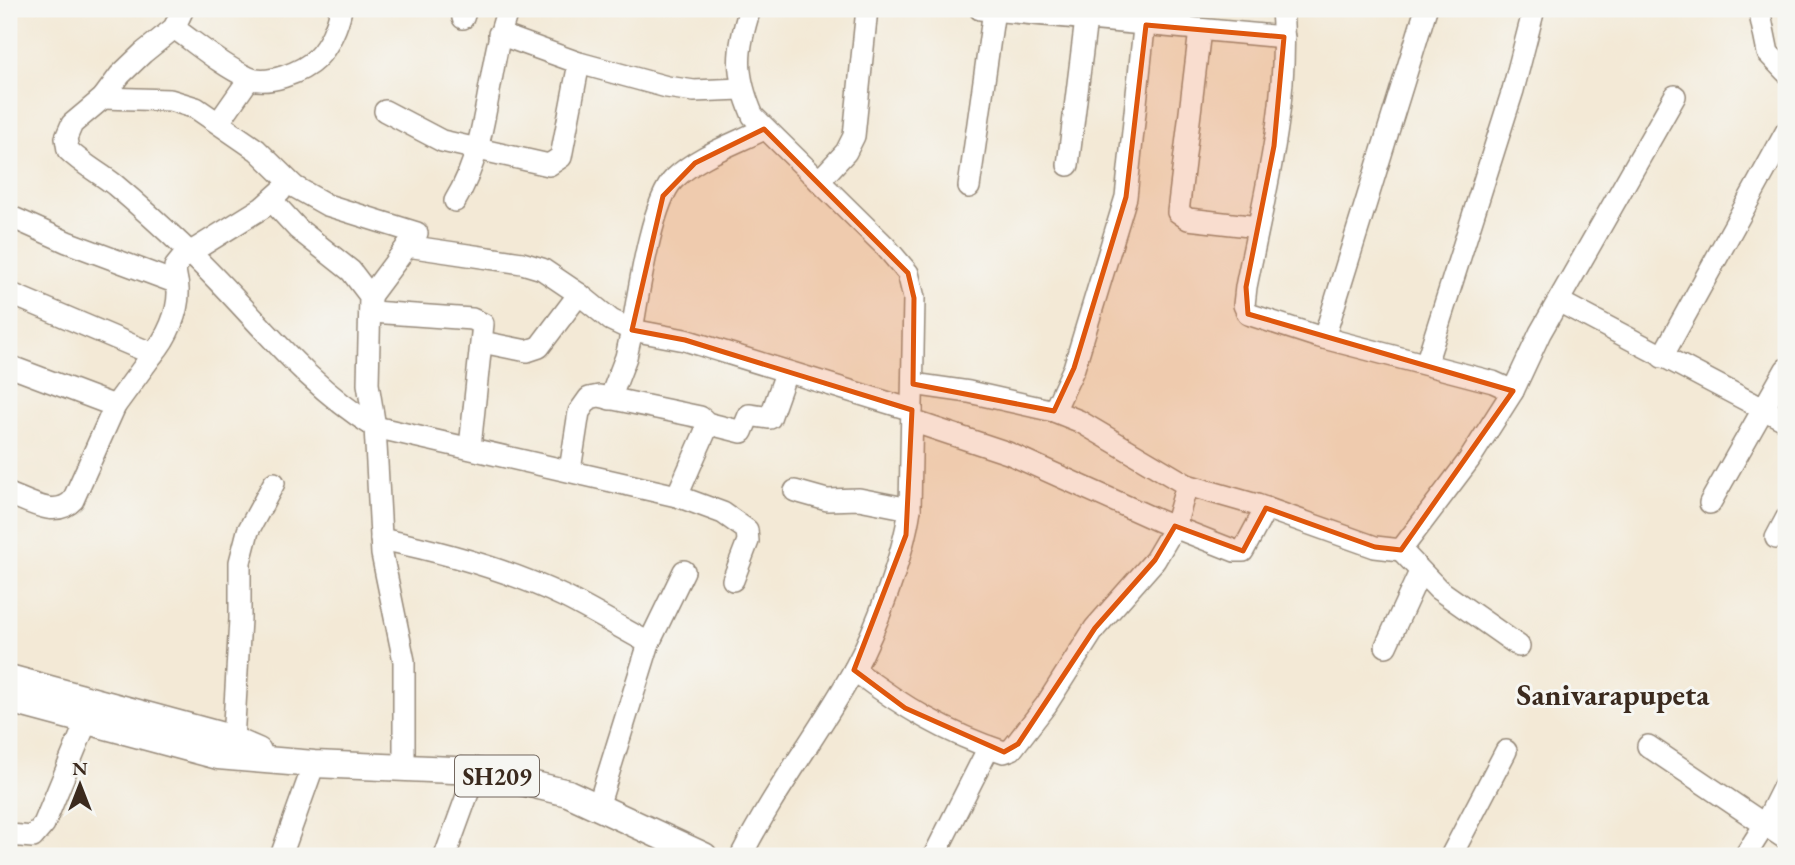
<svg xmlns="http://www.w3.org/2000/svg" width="1795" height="865" viewBox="0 0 1795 865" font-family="'EB Garamond',serif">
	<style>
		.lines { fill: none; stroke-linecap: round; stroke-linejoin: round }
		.minor-casing { stroke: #978a7a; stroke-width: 24 }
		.major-casing { stroke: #978a7a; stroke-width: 29 }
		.minor { stroke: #fff; stroke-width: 21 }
		.major { stroke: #fff; stroke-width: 26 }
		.marked { fill: #df570d; fill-opacity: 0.2; stroke: #df570d; stroke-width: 5; stroke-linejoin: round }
		.labels { text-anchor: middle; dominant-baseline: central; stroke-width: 6; stroke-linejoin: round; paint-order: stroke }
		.shield { fill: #f6f6f2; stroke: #73675e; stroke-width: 2 }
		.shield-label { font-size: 24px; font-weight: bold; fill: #3b2a1e }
		.quarter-label { font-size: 30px; font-weight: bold; fill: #3b2a1e; stroke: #f6f6f2 }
	</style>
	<rect width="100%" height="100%" fill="#f6f6f2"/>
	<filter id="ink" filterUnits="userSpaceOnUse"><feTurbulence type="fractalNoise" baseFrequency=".0143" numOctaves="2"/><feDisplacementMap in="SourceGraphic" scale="14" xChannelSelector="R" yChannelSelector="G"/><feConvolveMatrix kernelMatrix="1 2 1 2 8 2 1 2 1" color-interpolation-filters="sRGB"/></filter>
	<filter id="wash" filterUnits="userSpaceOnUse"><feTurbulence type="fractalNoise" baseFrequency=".00686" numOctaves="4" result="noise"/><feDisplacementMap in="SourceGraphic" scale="28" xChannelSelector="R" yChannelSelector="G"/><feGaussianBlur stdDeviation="1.57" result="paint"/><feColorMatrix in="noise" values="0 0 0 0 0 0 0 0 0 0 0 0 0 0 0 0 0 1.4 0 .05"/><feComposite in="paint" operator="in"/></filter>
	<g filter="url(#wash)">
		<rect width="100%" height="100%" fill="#f3e9d6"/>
	</g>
	<g filter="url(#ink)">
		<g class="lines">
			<!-- minor casing -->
			<g class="minor-casing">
				<g id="minor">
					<path d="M183,9L174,28L143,53L120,75L103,98L72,124L66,138L68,150C82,164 100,173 115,185C140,206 164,228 187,250C250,309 300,381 375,427L677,496L723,513L747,530L748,541L733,580"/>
					<polyline points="980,9 1284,37"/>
					<path d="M1282,9C1290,102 1264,196 1246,287L1244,305L1248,314L1316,336L1493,382L1513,391"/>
					<polyline points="1759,9 1768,53 1786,72"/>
					<polyline points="463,18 466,9"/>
					<path d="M174,28C197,44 221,65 247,77C266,87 303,72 317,58C329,46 338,25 341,9"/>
					<polyline points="1200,30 1178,212 1188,219 1258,227"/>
					<polyline points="499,34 579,63 667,87 694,91 741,89"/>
					<polyline points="103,98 170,100 196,108 257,150 295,187 327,205 417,233 370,296"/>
					<polyline points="385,111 442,141 549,165 561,157 579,63"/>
					<polyline points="219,122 249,79"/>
					<path d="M764,129C734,144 698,156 674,179C651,202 638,297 632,330L685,340L912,410"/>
					<polyline points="1068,165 1086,19"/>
					<polyline points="819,181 846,152 854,136 867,9"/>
					<polyline points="969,187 994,10"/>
					<polyline points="272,201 298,229 351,271 370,296 368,384 375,427 382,554 404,661 404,767"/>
					<path d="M455,201C490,144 486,70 508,9"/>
					<polyline points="9,216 67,242 177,283"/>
					<polyline points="407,246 522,263 542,269 579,294"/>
					<path d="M9,293L153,354L115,406L73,500C56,519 28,501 9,494"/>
					<polyline points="1560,302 1786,421"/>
					<polyline points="372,312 472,319 483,324 470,447"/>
					<polyline points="1324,338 1426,9"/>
					<polyline points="482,342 527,351 539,347 579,294 611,320 632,330 626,357 610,399"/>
					<path d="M153,354C167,338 179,312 178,290C178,282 175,275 175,267L183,257L262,208L281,191"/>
					<polyline points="1662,357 1786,132"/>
					<polyline points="1426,364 1513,90 1534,9"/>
					<polyline points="9,366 115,406"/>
					<polyline points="913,384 969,392 1054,411 1079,421 1187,485 1257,505 1375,547 1401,550 1469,460 1513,391 1540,333 1675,96"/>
					<polyline points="1054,411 1074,368 1126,197 1146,9"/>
					<polyline points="912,421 1008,453 1159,521 1235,551 1243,551 1266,508"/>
					<polyline points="706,423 742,432 749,415 770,418 786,373"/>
					<polyline points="570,470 579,412 589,398 599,396 700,417 704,420 706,430 677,496"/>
					<polyline points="795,491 827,500 859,499 910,509"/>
					<polyline points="1710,503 1786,369"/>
					<polyline points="1776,538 1786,519"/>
					<path d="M381,539C444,552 507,569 565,597C593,611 621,628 649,643"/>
					<polyline points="1401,550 1438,589 1519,646"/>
					<polyline points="1386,646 1420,572"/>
					<path d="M854,670C903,707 946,733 1004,752L1012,749L1046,705L1095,628L1155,560L1175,526L1187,485"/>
					<polyline points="233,741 240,619 240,562 248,531 274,483"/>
					<polyline points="1648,746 1786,839"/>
					<polyline points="598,807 649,643 684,571"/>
					<polyline points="9,835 33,837 44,824 87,720"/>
					<polyline points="281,856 314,764"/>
					<polyline points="445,856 476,771"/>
					<path d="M741,856C774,791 819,733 854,670C877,628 903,556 910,509L914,298L908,273L885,246L753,116C735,74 736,52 750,9"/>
					<polyline points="934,856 989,747"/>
					<polyline points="1451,856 1506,751"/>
					<polyline points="1745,856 1764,826 1786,782"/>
				</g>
			</g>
			<!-- major casing -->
			<g class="major-casing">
				<g id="major">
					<polyline points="9,678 223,736 258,751"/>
					<polyline points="9,700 218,756 314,764 476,771 568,793 704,856"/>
				</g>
			</g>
			<!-- minor -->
			<use href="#minor" class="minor"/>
			<!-- major -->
			<use href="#major" class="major"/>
		</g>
	</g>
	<!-- marked area -->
	<path class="marked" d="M1146,25L1284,37L1274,146L1246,287L1248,314L1513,391L1401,550L1375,547L1266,508L1243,551L1175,526L1155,560L1095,628L1018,744L1004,752L905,708L854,670L906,535L912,410L685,340L632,330L663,196L695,163L764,129L908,273L914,298L913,384L1054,411L1074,368L1126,197Z"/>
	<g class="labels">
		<!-- shield labels -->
		<rect class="shield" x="455" y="755.5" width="84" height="41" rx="5"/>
		<g class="shield-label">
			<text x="497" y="776">SH209</text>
		</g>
		<!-- quarter labels -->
		<g class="quarter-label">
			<text x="1613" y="694">Sanivarapupeta</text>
		</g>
	</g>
	<!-- margin -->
	<rect width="1795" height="865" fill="none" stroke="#f6f6f2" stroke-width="35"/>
	<!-- north arrow -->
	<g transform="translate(80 785)" stroke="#f6f6f2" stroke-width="5" paint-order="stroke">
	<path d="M0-5L12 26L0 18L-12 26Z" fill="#3b2a1e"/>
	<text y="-10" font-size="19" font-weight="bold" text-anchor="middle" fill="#3b2a1e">N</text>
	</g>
</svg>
